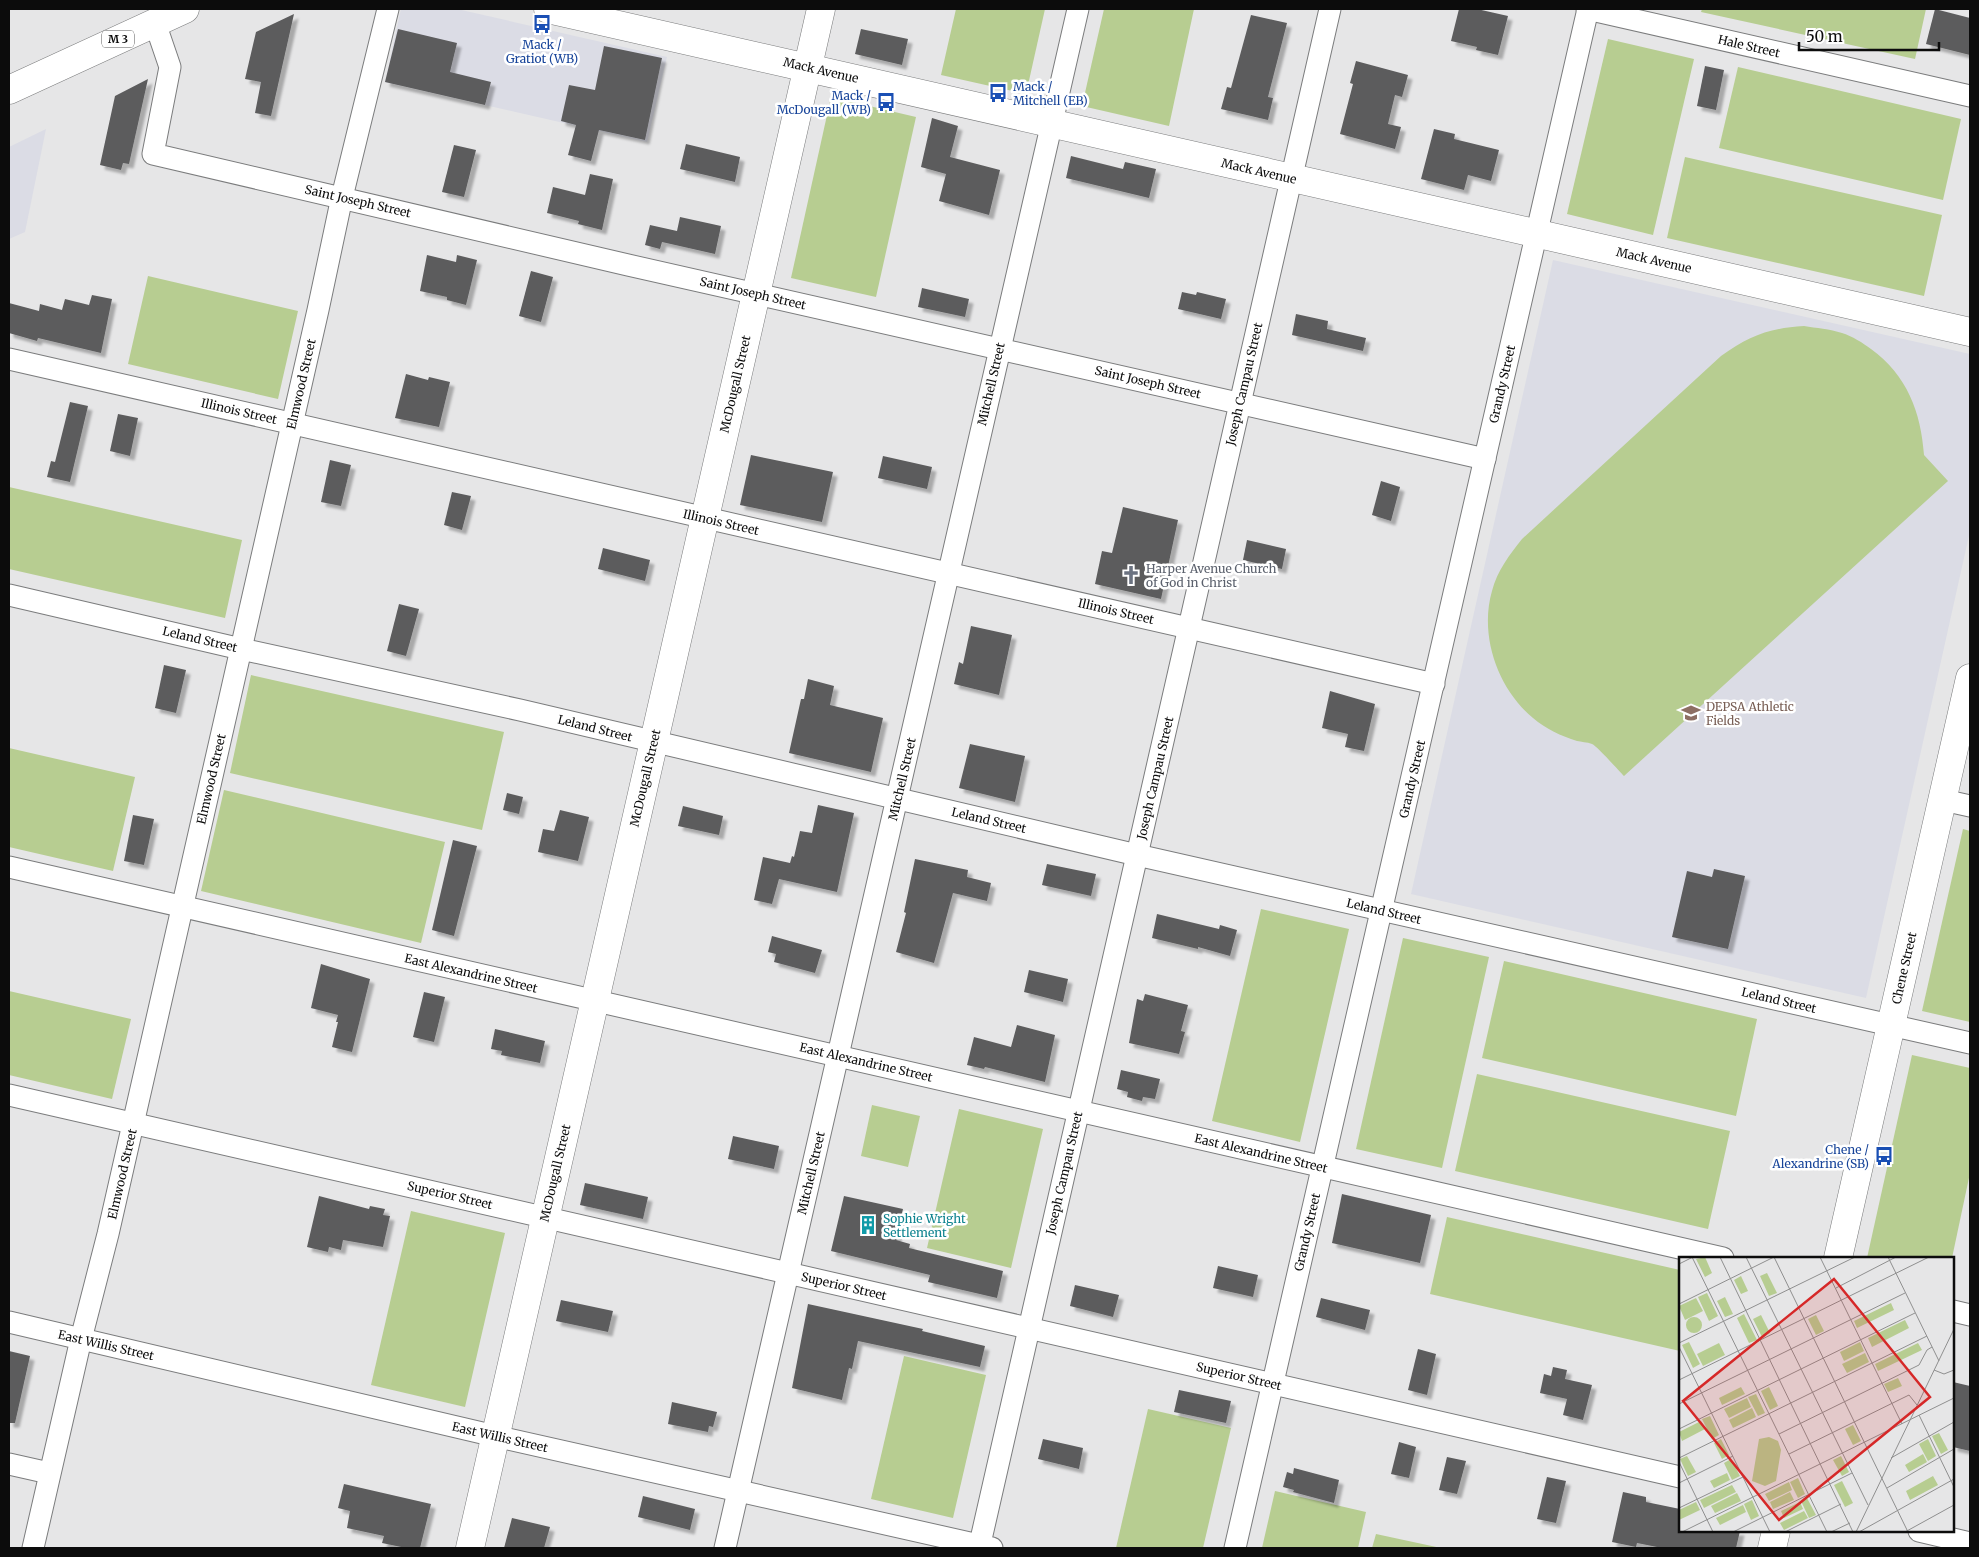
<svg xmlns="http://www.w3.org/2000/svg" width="1979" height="1557" viewBox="0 0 1979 1557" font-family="Merriweather,serif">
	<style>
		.built { fill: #dbdce5 }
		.green { fill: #b7cd91 }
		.building { fill: #5c5c5d; filter: url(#shadow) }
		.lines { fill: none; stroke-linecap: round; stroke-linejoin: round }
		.street-casing { stroke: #7b7c7d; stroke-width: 23 }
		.secondary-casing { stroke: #7b7c7d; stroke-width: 29 }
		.primary-casing { stroke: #7b7c7d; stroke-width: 29 }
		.street { stroke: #fff; stroke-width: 21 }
		.secondary { stroke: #fff; stroke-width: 28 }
		.primary { stroke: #fff; stroke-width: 28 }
		.labels { text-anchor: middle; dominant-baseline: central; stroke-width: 5; stroke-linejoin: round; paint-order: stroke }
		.shield { fill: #fff; stroke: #555; stroke-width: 1 }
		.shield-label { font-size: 11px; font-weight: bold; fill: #0c0c0c }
		.transit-label { font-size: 12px; fill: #164399; stroke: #fff; text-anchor: end }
		.street-label { font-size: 12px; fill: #0c0c0c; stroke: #fff }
		.worship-label { font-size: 12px; fill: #5b616d; stroke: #fff; text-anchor: start }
		.education-label { font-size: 12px; fill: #785e54; stroke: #fff; text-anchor: start }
		.culture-label { font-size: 12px; fill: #0d838f; stroke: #fff; text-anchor: start }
		.inset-road { fill: none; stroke: #8f8f8f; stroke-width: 1 }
		.view { fill: #d62828; fill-opacity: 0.15; stroke: #d62828; stroke-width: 2.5 }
		.inset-edge { fill: none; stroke: #0c0c0c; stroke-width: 2.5 }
	</style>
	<defs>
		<filter id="shadow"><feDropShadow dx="4.5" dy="4.5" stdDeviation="1" flood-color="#0004"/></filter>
	</defs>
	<rect width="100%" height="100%" fill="#e6e6e7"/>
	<!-- built -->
	<g class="built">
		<polygon points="401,9 457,9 667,57 647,142 385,82"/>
		<polygon points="46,129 25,232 9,239 9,147"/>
		<polygon points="1553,260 1970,354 1970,531 1866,998 1411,894"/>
	</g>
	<!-- green -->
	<g class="green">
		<polygon points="956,9 1045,9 1026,94 941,75"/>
		<polygon points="1104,9 1194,9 1169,126 1082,106"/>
		<polygon points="1702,9 1926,9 1915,59 1701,12"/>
		<polygon points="1608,39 1694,59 1653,235 1567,214"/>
		<polygon points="1738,67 1961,119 1943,200 1719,148"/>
		<polygon points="831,97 916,117 876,297 791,278"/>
		<polygon points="1685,157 1942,215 1924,296 1667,238"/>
		<polygon points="148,276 298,311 278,399 128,364"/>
		<path d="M1804,326C1816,328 1830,329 1842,333C1852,336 1863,343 1871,349C1907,375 1921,412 1924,455L1948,481L1624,776C1618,770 1597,746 1592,744C1587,742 1581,742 1577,741C1561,736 1546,729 1533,718C1498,689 1479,636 1492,591C1497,571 1510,554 1522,539L1721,356C1749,336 1769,328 1804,326Z"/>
		<polygon points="9,487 242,540 225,618 9,569"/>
		<polygon points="251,675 504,732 482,830 230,773"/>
		<polygon points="9,748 135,777 113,871 9,847"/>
		<polygon points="224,790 445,842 421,943 201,891"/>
		<polygon points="1963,829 1970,831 1970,1022 1922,1011"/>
		<polygon points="1261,909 1349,929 1300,1142 1212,1121"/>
		<polygon points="1403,938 1489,957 1442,1168 1356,1149"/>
		<polygon points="1504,961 1757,1019 1736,1116 1482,1058"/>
		<polygon points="9,991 131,1019 112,1099 9,1075"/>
		<polygon points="1912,1055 1970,1068 1970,1173 1952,1258 1867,1258"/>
		<polygon points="1477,1074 1730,1131 1708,1229 1455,1171"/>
		<polygon points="872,1105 920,1116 908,1167 861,1156"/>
		<polygon points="959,1109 1043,1129 1011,1268 927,1248"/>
		<polygon points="411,1211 505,1233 465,1407 371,1385"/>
		<polygon points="1447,1217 1680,1270 1680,1351 1430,1294"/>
		<polygon points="904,1356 986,1375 953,1518 871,1499"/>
		<polygon points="1148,1409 1231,1428 1203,1548 1116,1548"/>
		<polygon points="1275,1491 1366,1512 1358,1548 1262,1548"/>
		<polygon points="1376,1534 1441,1548 1372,1548"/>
	</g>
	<!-- building -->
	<g class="building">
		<polygon points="1459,9 1477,9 1508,16 1498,55 1476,50 1477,47 1451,41"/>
		<polygon points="1935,9 1970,18 1970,55 1926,44"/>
		<polygon points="294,14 271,116 255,113 261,82 245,79 256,32"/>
		<polygon points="1251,15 1287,23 1268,97 1273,98 1268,120 1221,109 1227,87 1231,88"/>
		<polygon points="398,29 457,43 450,72 491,82 485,105 385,82"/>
		<polygon points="861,29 908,39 902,65 855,54"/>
		<polygon points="604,46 662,58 645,140 599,130 591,161 568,155 576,125 561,121 569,85 595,90"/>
		<polygon points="1356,61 1408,75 1402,97 1395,95 1388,124 1401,127 1395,149 1340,134 1353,84 1350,83"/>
		<polygon points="1705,66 1724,70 1716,110 1697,106"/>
		<polygon points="148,79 129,164 123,163 121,170 100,165 115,96"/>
		<polygon points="932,118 958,126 950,157 1000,170 989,215 939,201 946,174 921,167"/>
		<polygon points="1434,129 1455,134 1454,139 1499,150 1491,181 1468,175 1464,190 1421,179"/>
		<polygon points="686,144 740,157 735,182 680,169"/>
		<polygon points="454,145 476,150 464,197 442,192"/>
		<polygon points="1071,156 1123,169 1125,162 1156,169 1149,198 1066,178"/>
		<polygon points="590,174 613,179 602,230 578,224 579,221 547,213 553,187 585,195"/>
		<polygon points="680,217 721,226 715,254 662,242 660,249 645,245 650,225 677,231"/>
		<polygon points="427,255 456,262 457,255 477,260 466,305 447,300 447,297 420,291"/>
		<polygon points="531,271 553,277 541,322 519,316"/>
		<polygon points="922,288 969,299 965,317 918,307"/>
		<polygon points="1182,292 1196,295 1197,292 1226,299 1221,319 1178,309"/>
		<polygon points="92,295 112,299 101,353 38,338 37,341 9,333 9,303 39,311 40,304 62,310 65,299 89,305"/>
		<polygon points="1296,314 1328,321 1327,329 1366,338 1363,351 1292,335"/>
		<polygon points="406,374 428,380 429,377 450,382 439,427 395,418"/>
		<polygon points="70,402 88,406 70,482 47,477 51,461 55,462"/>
		<polygon points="118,414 138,418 130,456 110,451"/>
		<polygon points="751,455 833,472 822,522 740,505"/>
		<polygon points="883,456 932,467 927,489 878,478"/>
		<polygon points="330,460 351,465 341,506 321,502"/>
		<polygon points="1381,481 1400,487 1391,521 1372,515"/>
		<polygon points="452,492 471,496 462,530 444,525"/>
		<polygon points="1123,507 1178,520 1161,599 1095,584 1102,551 1112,553"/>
		<polygon points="1247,540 1286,549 1282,569 1243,560"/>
		<polygon points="603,548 650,560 645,581 598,569"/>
		<polygon points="399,604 419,609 406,656 387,651"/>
		<polygon points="971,626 1012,635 999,695 954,684 959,662 963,664"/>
		<polygon points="164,665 186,670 176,713 155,708"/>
		<polygon points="808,679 834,686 830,705 883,718 871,772 789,753 801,699 804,699"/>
		<polygon points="1330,691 1375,704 1364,751 1345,747 1348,734 1322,728"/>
		<polygon points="970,744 1025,756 1015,802 959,788"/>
		<polygon points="507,793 523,797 519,814 503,810"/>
		<polygon points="818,805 854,813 837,892 779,879 772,904 754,900 763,857 790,863 792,856 794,857 800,831 812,833"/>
		<polygon points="683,806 723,816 719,835 678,826"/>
		<polygon points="560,810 589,817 578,861 538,852 543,829 554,831"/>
		<polygon points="133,815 154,819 144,865 124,861"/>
		<polygon points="453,840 477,846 454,936 432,930"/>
		<polygon points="915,859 968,870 967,877 991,883 987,901 953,893 934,963 896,952 906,913 904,912"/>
		<polygon points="1047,864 1096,874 1091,896 1042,885"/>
		<polygon points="1714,869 1745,876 1728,949 1672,937 1687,871 1712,877"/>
		<polygon points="1157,914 1219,929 1220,925 1237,930 1230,956 1198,947 1198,949 1152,938"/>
		<polygon points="772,936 822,950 815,973 774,962 776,954 768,952"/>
		<polygon points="321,964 370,979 352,1052 332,1047 338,1022 336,1022 338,1015 311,1008"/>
		<polygon points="1029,970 1068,979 1063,1002 1024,992"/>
		<polygon points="424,992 445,997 434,1042 413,1037"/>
		<polygon points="1145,994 1188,1005 1181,1031 1185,1032 1179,1054 1129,1043 1137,999 1143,1001"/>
		<polygon points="1017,1025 1055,1035 1045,1082 985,1067 984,1069 967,1065 974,1037 1011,1047"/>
		<polygon points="495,1029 545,1041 540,1063 501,1055 502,1051 491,1049"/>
		<polygon points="1121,1070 1160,1079 1155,1099 1143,1097 1142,1101 1127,1097 1128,1092 1117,1089"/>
		<polygon points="733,1136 779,1146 774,1169 728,1159"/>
		<polygon points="585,1183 648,1197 643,1219 580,1205"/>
		<polygon points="1342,1194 1431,1215 1420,1263 1332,1243"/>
		<polygon points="319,1196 369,1209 370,1206 385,1209 383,1215 390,1216 383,1247 343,1240 341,1250 329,1247 328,1252 307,1247"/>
		<polygon points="844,1196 903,1209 896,1240 910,1244 909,1248 1003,1271 997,1298 928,1282 930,1275 831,1251"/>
		<polygon points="1218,1266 1258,1275 1253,1297 1213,1288"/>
		<polygon points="1075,1285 1119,1295 1113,1317 1070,1306"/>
		<polygon points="1321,1298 1370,1310 1365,1330 1316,1317"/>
		<polygon points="561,1300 613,1311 608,1332 556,1321"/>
		<polygon points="808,1304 923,1329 922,1331 985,1346 980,1367 858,1341 852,1369 849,1368 842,1400 792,1388"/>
		<polygon points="1418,1349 1436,1354 1427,1395 1408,1390"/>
		<polygon points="9,1351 30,1356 15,1423 9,1423"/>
		<polygon points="1553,1367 1567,1370 1565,1379 1592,1385 1583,1420 1563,1415 1567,1399 1540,1393 1544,1374 1551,1376"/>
		<polygon points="1953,1382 1970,1386 1970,1451 1953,1447"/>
		<polygon points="1179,1390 1231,1401 1226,1423 1174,1412"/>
		<polygon points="672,1402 717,1412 713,1427 709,1426 708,1432 668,1424"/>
		<polygon points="1043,1439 1083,1448 1079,1469 1038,1459"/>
		<polygon points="1399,1442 1416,1447 1409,1478 1391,1474"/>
		<polygon points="1447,1457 1466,1461 1457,1494 1439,1490"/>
		<polygon points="1294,1468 1339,1480 1334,1503 1293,1492 1294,1490 1283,1487 1287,1472 1293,1474"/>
		<polygon points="1547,1477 1566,1481 1556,1523 1537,1519"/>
		<polygon points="344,1484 431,1504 420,1548 406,1548 382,1543 384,1536 347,1528 350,1511 338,1508"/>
		<polygon points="1623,1492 1646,1497 1646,1502 1680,1509 1680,1531 1740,1531 1736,1548 1662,1548 1637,1543 1636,1547 1612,1542"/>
		<polygon points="643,1496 695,1509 690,1530 638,1517"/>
		<polygon points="512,1518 550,1527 544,1548 504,1548"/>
	</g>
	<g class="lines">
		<!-- street casing -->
		<g class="street-casing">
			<g id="street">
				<polyline points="1587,9 1970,96"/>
				<polyline points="155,23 170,67 153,154 628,265 1485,459"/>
				<polyline points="9,359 1434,684"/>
				<polyline points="9,595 241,649 520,710 1137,855 1970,1043"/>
				<polyline points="1943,800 1970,806"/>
				<polyline points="9,867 1723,1258"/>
				<polyline points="9,1095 1680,1477"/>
				<polyline points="1953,1311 1970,1315"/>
				<polyline points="9,1322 495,1436 992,1548"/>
				<polyline points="9,1464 49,1473"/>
				<polyline points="1919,1531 1970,1543"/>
				<polyline points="33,1548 81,1339 108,1234 318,310 342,197 388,9"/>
				<polyline points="725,1548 1078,9"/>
				<polyline points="979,1548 1330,9"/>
				<polyline points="1235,1548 1588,9"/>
			</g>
		</g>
		<!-- secondary casing -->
		<g class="secondary-casing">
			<g id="secondary">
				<polyline points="548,9 1970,332"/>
				<polyline points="1838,1258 1970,678"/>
				<polyline points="470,1548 821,9"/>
				<polyline points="1772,1548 1776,1531"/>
			</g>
		</g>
		<!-- primary casing -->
		<g class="primary-casing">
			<polyline id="primary" points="9,90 185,9"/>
		</g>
		<!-- street -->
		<use href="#street" class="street"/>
		<!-- secondary -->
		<use href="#secondary" class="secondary"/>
		<!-- primary -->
		<use href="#primary" class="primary"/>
	</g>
	<!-- icons -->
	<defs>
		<g id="bus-bare" transform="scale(1.5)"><path d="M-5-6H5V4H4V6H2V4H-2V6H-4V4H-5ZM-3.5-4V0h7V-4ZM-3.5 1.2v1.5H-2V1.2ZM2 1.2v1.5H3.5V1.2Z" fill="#1a4fb4" stroke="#fff" stroke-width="2.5" paint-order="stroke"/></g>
		<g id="church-bare" transform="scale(1.5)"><path d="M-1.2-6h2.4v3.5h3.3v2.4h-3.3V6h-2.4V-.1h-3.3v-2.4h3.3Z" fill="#6b7280" stroke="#fff" stroke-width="2.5" paint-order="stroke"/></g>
		<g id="school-bare" transform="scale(1.5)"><path d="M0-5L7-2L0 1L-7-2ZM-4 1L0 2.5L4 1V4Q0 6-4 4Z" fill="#8d6e63" stroke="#fff" stroke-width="2.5" paint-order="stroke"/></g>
		<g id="building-bare" transform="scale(1.5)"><path d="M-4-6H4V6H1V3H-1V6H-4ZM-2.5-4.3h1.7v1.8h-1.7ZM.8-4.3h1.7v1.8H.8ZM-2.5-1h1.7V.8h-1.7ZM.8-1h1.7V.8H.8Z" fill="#0f9aa8" stroke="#fff" stroke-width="2.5" paint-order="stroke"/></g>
	</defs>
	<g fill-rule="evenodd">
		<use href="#bus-bare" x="542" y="24"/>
		<use href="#bus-bare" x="998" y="93"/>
		<use href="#bus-bare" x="886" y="102"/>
		<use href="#church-bare" x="1131" y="575"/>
		<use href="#school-bare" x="1691" y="713"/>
		<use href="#bus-bare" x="1884" y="1156"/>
		<use href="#building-bare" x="868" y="1225"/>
	</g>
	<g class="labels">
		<!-- shield labels -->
		<rect class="shield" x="102" y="30.5" width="32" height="17" rx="4"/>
		<g class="shield-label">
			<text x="118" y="39">M 3</text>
		</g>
		<!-- transit labels -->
		<g class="transit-label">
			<text x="542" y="44" text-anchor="middle">Mack /<tspan x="542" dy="14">Gratiot (WB)</tspan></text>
			<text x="1013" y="86" text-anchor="start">Mack /<tspan x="1013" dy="14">Mitchell (EB)</tspan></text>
			<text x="871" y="95">Mack /<tspan x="871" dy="14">McDougall (WB)</tspan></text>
			<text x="1869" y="1149">Chene /<tspan x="1869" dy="14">Alexandrine (SB)</tspan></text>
		</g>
		<!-- street labels -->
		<g class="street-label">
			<text transform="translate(1749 46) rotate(13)">Hale Street</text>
			<text transform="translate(821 70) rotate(13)">Mack Avenue</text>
			<text transform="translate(1259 171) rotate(13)">Mack Avenue</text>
			<text transform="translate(358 201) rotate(13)">Saint Joseph Street</text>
			<text transform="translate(1654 260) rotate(13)">Mack Avenue</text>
			<text transform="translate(753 293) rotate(13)">Saint Joseph Street</text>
			<text transform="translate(1148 382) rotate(13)">Saint Joseph Street</text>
			<text transform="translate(301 384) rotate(-77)">Elmwood Street</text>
			<text transform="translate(735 384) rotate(-77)">McDougall Street</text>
			<text transform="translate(991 384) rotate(-77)">Mitchell Street</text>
			<text transform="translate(1244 384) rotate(-77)">Joseph Campau Street</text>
			<text transform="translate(1502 384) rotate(-77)">Grandy Street</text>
			<text transform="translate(239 411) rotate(13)">Illinois Street</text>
			<text transform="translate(721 522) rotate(13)">Illinois Street</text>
			<text transform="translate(1116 611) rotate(13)">Illinois Street</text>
			<text transform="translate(200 639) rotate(13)">Leland Street</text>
			<text transform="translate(595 728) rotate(14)">Leland Street</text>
			<text transform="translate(645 778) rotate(-77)">McDougall Street</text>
			<text transform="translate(1155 778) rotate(-77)">Joseph Campau Street</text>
			<text transform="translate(211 779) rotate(-77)">Elmwood Street</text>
			<text transform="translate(902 779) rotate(-77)">Mitchell Street</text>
			<text transform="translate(1412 779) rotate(-77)">Grandy Street</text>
			<text transform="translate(989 820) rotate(13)">Leland Street</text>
			<text transform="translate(1384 911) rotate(13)">Leland Street</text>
			<text transform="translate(1904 968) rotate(-77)">Chene Street</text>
			<text transform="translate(471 973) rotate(13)">East Alexandrine Street</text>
			<text transform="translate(1779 1000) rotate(13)">Leland Street</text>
			<text transform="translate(866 1062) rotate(13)">East Alexandrine Street</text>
			<text transform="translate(1261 1153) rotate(13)">East Alexandrine Street</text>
			<text transform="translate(555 1173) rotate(-77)">McDougall Street</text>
			<text transform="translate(811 1173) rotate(-77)">Mitchell Street</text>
			<text transform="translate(1064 1173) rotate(-77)">Joseph Campau Street</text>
			<text transform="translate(122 1174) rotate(-77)">Elmwood Street</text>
			<text transform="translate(450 1195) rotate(13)">Superior Street</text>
			<text transform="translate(1307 1232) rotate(-77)">Grandy Street</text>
			<text transform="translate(844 1286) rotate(13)">Superior Street</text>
			<text transform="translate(106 1345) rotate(13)">East Willis Street</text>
			<text transform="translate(1239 1376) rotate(13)">Superior Street</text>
			<text transform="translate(500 1437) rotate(13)">East Willis Street</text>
		</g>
		<!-- worship labels -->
		<g class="worship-label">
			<text x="1146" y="568">Harper Avenue Church<tspan x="1146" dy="14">of God in Christ</tspan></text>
		</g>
		<!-- education labels -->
		<g class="education-label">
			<text x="1706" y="706">DEPSA Athletic<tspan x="1706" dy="14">Fields</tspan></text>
		</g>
		<!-- culture labels -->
		<g class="culture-label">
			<text x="883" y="1218">Sophie Wright<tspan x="883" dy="14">Settlement</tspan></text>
		</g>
	</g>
	<!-- overview -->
	<g transform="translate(1679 1257)">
		<rect width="275" height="275" fill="#e6e6e7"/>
		<path d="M26,0L33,16L26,20L17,2ZM88,16L98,36L90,39L81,19ZM62,19L69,34L62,37L55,23ZM28,36L39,59L30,64L19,40ZM46,40L54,57L46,60L38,44ZM17,41L24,54L6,63L0,49ZM212,46L215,53L178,71L175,64ZM65,57L78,83L70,86L58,61ZM82,58L91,76L83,80L74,62ZM137,58L145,74L137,78L129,62ZM7 68a8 8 0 1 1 16 0a8 8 0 1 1-16 0ZM226,63L230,71L193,90L189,81ZM10,85L21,107L14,111L3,88ZM181,85L185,94L165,104L161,95ZM40,86L46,98L24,109L18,97ZM239,86L243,93L199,114L196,107ZM186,96L190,105L168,116L163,107ZM219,121L223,129L209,135L205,127ZM62,130L66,137L43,148L40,141ZM90,130L99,149L91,153L82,134ZM77,137L86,156L79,159L69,140ZM68,141L72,150L50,161L45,152ZM73,151L77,160L54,171L50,163ZM31,159L40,178L33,182L23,162ZM22,164L26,172L3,184L0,175ZM174,168L182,184L174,188L166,172ZM260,176L269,193L262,197L253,179ZM90,180L99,184L102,193L97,224L86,229L73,224L80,182ZM42,182L50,198L43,202L35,186ZM249,182L257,199L249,204L240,187ZM244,197L248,205L230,215L226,208ZM8,199L17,215L9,219L1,202ZM162,199L170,215L163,219L154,203ZM52,202L61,219L53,223L45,206ZM48,216L51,223L35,231L31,224ZM254,219L259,228L231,243L227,234ZM119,221L126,237L119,241L111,225ZM163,224L174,246L166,250L155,228ZM110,225L113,233L90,244L86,237ZM53,228L57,235L25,251L21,243ZM111,235L115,243L94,252L91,245ZM58,236L62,244L36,256L32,249ZM128,241L137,258L130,261L122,244ZM73,243L80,259L72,263L65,247ZM17,245L21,253L0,263V253ZM121,245L124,252L105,261L102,254ZM64,248L67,255L41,268L37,261ZM125,254L129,261L105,273L101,266Z" fill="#b7cd91"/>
		<path class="inset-road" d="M13,0L148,275M41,0L174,275M67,0L189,248M95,0L229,275M141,0L223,167M209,0L260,104M0,7L14,0M157,31L217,0M0,47L95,0M0,86L176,0M0,90L91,275M255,113L265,117L275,113M0,123L250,0M0,147L226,36M240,158L275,230M0,172L236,56M100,177L240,108L248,93L253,90M110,197L230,138L238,148M0,201L248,79M212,201L275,165M0,205L34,275M0,226L54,199M208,231L275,192M0,251L64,220M3,275L275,141M54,275L173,216M106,275L162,247M152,275L171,266M177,275L275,72M180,275L275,222M226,275L275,248"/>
		<path class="view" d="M155,22L251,140L100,263L4,144Z"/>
		<rect width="275" height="275" class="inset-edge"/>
	</g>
	<!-- border -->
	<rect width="1979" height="1557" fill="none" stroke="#0c0c0c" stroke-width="20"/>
	<!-- scale -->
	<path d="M1799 42v8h140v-8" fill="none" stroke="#0c0c0c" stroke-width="2.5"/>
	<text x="1806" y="42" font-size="15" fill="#0c0c0c" stroke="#ffffff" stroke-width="4" paint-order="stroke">50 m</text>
</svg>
